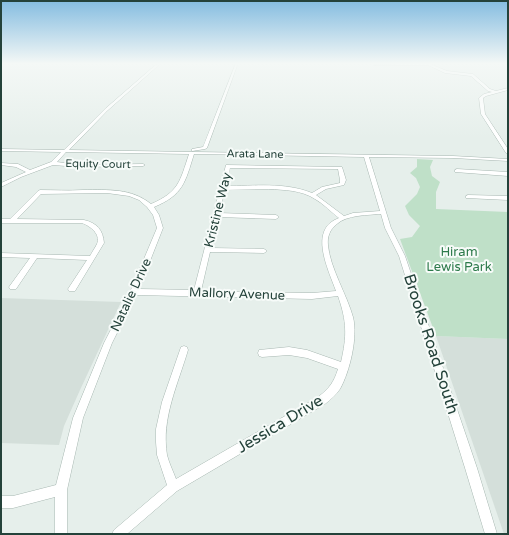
<svg xmlns="http://www.w3.org/2000/svg" width="509" height="535" viewBox="0 0 509 535" font-family="'Varela Round',sans-serif">
	<style>
		.built { fill: #d4dfda }
		.green { fill: #bfe0c8 }
		.lines { fill: none; stroke-linecap: round; stroke-linejoin: round }
		.minor-casing { stroke: #a8b8b2; stroke-width: 1 }
		.minor { fill: #fff; fill-rule: evenodd }
		.labels { text-anchor: middle; dominant-baseline: central; stroke-width: 4; stroke-linejoin: round; paint-order: stroke }
		.far-street-label { font-size: 11px; fill: #24423a; stroke: #f7fbf9 }
		.street-label { font-size: 13px; fill: #24423a; stroke: #f7fbf9 }
		.park-label { font-size: 13px; fill: #2d7a4b; stroke: #f7fbf9 }
		.near-street-label { font-size: 16px; fill: #24423a; stroke: #f7fbf9 }
	</style>
	<rect width="100%" height="100%" fill="#e6efeb"/>
	<!-- built -->
	<g class="built">
		<polygon points="1,298 121,302 80,390 64,426 59,445 1,443"/>
		<polygon points="436,336 508,339 508,534 504,534"/>
	</g>
	<!-- green -->
	<polygon class="green" points="417,159 433,160 430,167 432,176 440,182 436,192 436,209 508,212 508,339 436,336 400,239 412,237 420,226 409,215 405,206 417,194 420,187 416,178 410,173 417,167"/>
	<g class="lines">
		<!-- minor casing -->
		<g class="minor-casing">
			<g id="minor">
				<path d="M158,63H161L107,111L69,150L453,156L508,159V161L453,158L369,157L391,228L405,256L477,468L497,534H485L465,468L399,256L385,228L381,214C369,215 346,215 337,224C330,229 327,237 328,245C330,268 347,295 353,317C358,337 350,371 340,389C336,395 331,399 325,404L177,491L127,534H112L114,530L167,485L157,455L156,442V429L162,402L181,347L184,346L187,347L188,350C178,384 161,419 167,455C169,463 173,471 176,479L318,397C329,389 334,382 338,369L307,358L289,355L262,357L259,356L258,353L259,350L289,347L307,350L341,362C347,336 347,322 338,296L312,299L136,295L112,343L83,418L67,490V534H55V497L13,508H1V496H13L56,485L73,418L104,343L130,292L157,228L153,215L147,207L139,200L129,196L107,193L41,194L17,219L84,220C97,223 103,230 104,243L75,291H69L68,289L87,260L37,258L16,289H10L9,287L30,258L1,257V253L90,256C92,252 95,248 97,244C101,234 90,226 82,223H1V219H10L38,191L40,190C54,190 69,191 83,190C109,190 131,188 151,204C179,192 180,181 189,154L66,152L57,162L79,165L143,164L145,165L143,166L79,167L53,165L21,177L1,187V183L26,172L16,167L1,165V163L18,164L30,170L51,162L61,152L1,151V149L64,150L105,109ZM194,154L364,157L380,211L353,213L344,216L316,195L326,189L344,185L346,180L342,167L226,165L194,290L139,289L163,228L159,215L154,207C183,195 185,183 194,154ZM230,168L338,169L340,180V183L322,187L312,193C285,182 254,186 226,186ZM269,189C285,190 301,190 315,199C324,204 331,212 339,218C308,229 328,269 336,291L312,293L201,291L210,252L264,253L267,251L264,249L211,248L218,217L276,219L279,217L276,215L219,213L225,190Z"/>
				<polygon points="236,63 238,63 207,148 205,149 192,151 192,149 203,147"/>
				<polygon points="428,63 447,71 473,74 490,89 496,91 508,88 508,90 486,96 483,98 485,114 508,149 508,154 506,153 481,114 479,98 484,94 492,92 488,91 471,76 445,73 428,65 374,65"/>
				<polygon points="457,169 508,172 508,176 455,172 455,170"/>
				<polygon points="468,195 508,196 508,200 466,198 466,196"/>
			</g>
		</g>
		<!-- minor -->
		<use href="#minor" class="minor"/>
	</g>
	<!-- sky -->
	<linearGradient id="sky" x2="0" y2="1"><stop stop-color="#84bce0"/><stop offset="0.46" stop-color="#f4f8f6"/><stop offset="1" stop-color="#f4f8f6" stop-opacity="0"/></linearGradient>
	<rect width="509" height="138" fill="url(#sky)"/>
	<g class="labels">
		<!-- far-street labels -->
		<g class="far-street-label">
			<text transform="translate(255 154) rotate(1)">Arata Lane</text>
			<text transform="translate(98 164) rotate(1)">Equity Court</text>
		</g>
		<!-- street labels -->
		<g class="street-label">
			<text transform="translate(218 210) rotate(-76)">Kristine Way</text>
			<text transform="translate(237 294) rotate(2)">Mallory Avenue</text>
			<text transform="translate(131 295) rotate(-65)">Natalie Drive</text>
		</g>
		<!-- park labels -->
		<g class="park-label">
			<text x="459" y="252">Hiram<tspan x="459" dy="15">Lewis Park</tspan></text>
		</g>
		<!-- near-street labels -->
		<g class="near-street-label">
			<text transform="translate(431 344) rotate(72)">Brooks Road South</text>
			<text transform="translate(280 424) rotate(-31)">Jessica Drive</text>
		</g>
	</g>
	<!-- border -->
	<rect width="509" height="535" fill="none" stroke="#24423a" stroke-width="4"/>
</svg>
